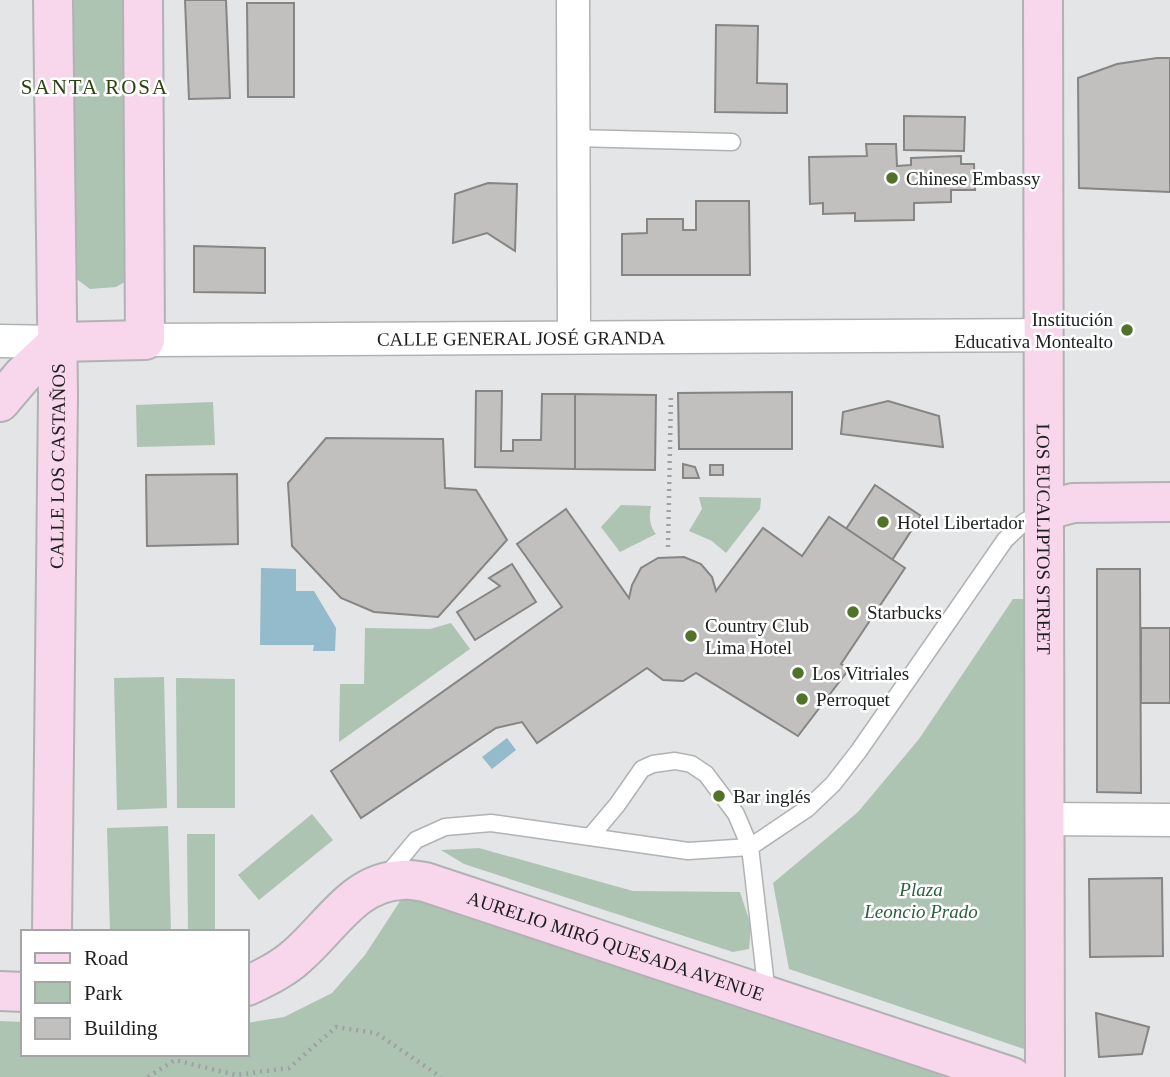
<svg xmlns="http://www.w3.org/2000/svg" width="1170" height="1077" viewBox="0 0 1170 1077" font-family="'Times New Roman',serif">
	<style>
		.green { fill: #adc4b3 }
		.water { fill: #93bbcb }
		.building { fill: #c1c0bf; stroke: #868584; stroke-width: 2 }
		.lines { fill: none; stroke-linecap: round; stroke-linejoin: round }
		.lane-casing { stroke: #b1b2b3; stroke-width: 19 }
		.street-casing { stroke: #b1b2b3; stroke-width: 35 }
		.secondary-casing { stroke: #b1b2b3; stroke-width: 42 }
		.path { stroke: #9fa0a1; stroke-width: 4.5; stroke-dasharray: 2 5; stroke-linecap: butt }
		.lane { stroke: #fff; stroke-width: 16 }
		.street { stroke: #fff; stroke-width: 32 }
		.secondary { stroke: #f8d6ec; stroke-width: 38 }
		.poi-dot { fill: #517229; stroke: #fff; stroke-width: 2.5 }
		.labels { text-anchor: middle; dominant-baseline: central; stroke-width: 5; stroke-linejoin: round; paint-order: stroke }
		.poi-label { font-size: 19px; fill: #1d1e1e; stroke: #fff; text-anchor: start }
		.street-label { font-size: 19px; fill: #1d1e1e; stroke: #fff }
		.park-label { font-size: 19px; font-style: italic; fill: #2d603e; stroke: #fff }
		.neighbourhood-label { font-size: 21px; letter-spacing: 2px; fill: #2c420f; stroke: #fff }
	</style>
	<rect width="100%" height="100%" fill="#e3e5e6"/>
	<!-- green -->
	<g class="green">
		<polygon points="72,0 125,0 128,280 116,287 90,289 74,277"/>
		<polygon points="213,402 215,445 137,447 136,405"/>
		<polygon points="699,497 761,498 760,509 726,553 712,541 689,531 702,509"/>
		<path d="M621,505L651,506C649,516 649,525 656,534L620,552L601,527Z"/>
		<polygon points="1013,599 1029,599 1030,1051 789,969 773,883 858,812 919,739"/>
		<polygon points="451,623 470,649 339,742 340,684 364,684 365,628 430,629"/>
		<polygon points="164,677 167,808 117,810 114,678"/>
		<polygon points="176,678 235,679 235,808 177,808"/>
		<polygon points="312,814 333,840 259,900 238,875"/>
		<polygon points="168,826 171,932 110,932 107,828"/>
		<polygon points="187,834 215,834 215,930 188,930"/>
		<polygon points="479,848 633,891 740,892 751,926 749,949 733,952 464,864 441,850"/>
		<polygon points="404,895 949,1077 0,1077 0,1021 23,1022 23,1054 247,1054 247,1023 284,1017 332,993 365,955"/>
	</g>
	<!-- water -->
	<g class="water">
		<polygon points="261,568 296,569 296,591 314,591 336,628 335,651 313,651 314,645 260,645"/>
		<polygon points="507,738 516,750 492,769 482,757"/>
	</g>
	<!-- building -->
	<g class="building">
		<polygon points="185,0 226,0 230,98 189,99"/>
		<polygon points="247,3 294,3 294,97 248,97"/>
		<polygon points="716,25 758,26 757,83 787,84 787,113 715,112"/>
		<polygon points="1157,58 1170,58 1170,192 1079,188 1078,78 1117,64"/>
		<polygon points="904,116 965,117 964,151 904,150"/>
		<polygon points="866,144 896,144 897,166 911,165 911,158 961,156 961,164 974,164 975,190 951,190 951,202 914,203 914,220 855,221 855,213 823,214 823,203 810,204 809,157 867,156"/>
		<polygon points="488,183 517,184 515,251 487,233 453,243 455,194"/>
		<polygon points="696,201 749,201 750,275 622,275 622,234 647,233 647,219 683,219 683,230 696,230"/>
		<polygon points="194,246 265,248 265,293 194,292"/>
		<polygon points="476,391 502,391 501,451 513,451 513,440 541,440 542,394 575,394 575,469 475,467"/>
		<polygon points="792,392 792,449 679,449 678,393"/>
		<polygon points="575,394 656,395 655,470 575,469"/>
		<polygon points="888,401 939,416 943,447 841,434 843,412"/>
		<polygon points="326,438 443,439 445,488 476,490 507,540 438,617 374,612 341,598 292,546 288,483"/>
		<polygon points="683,464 695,467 699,478 683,478"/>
		<rect x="710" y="465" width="13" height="10"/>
		<polygon points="237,474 238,544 147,546 146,475"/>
		<polygon points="875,485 921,516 892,560 846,529"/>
		<polygon points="566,509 629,598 632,585 641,568 658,558 684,557 701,564 712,577 716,591 763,528 802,556 829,517 905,568 841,664 849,669 798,736 696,673 683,681 663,680 647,668 537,743 522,722 496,728 361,818 331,771 562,607 517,544"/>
		<polygon points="512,564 536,602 475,640 457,612 500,586 489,578"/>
		<polygon points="1097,569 1140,569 1141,793 1097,792"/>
		<rect x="1141" y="628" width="29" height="75"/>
		<polygon points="1162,878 1163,956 1090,957 1089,879"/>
		<polygon points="1096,1013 1149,1027 1142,1054 1099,1057"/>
	</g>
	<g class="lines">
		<!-- lane casing -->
		<g class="lane-casing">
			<g id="lane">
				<polyline points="574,138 732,142"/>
				<polyline points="590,837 617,805 642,769 653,764 675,761 691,764 706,774 736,814 750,847 767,994"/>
				<polyline points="386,876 416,840 445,827 491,823 688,851 750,847 808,808 833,784 858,752 1005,540 1024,522 1042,512"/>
			</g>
		</g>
		<!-- street casing -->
		<g class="street-casing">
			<g id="street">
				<polyline points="573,0 574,337"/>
				<path id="s1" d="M145,340L1043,335"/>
				<polyline points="0,341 58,342"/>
				<polyline points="1045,819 1170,820"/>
			</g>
		</g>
		<!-- secondary casing -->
		<g class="secondary-casing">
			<g id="secondary">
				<path id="s2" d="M1043,0L1045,1077"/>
				<polyline points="0,402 23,375 58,342 145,340 143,0"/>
				<polyline points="1044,511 1073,503 1170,502"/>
				<path id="s3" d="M52,932L58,394L53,0"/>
				<path id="s4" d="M247,986C264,978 283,969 297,956C331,927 354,881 403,880C410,879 418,881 425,882L1012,1077"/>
				<polyline points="0,991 23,992"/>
			</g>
		</g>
		<!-- path -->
		<g class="path">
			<polyline points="668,547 671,395"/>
			<polyline points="148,1077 175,1060 236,1075 289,1068 336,1027 376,1033 441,1077"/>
		</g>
		<!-- lane -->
		<use href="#lane" class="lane"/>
		<!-- street -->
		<use href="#street" class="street"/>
		<!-- secondary -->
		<use href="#secondary" class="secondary"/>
	</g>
	<!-- markers -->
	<g class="poi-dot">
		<circle cx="892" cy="178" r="7"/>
		<circle cx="1127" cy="330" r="7"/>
		<circle cx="883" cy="522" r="7"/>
		<circle cx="853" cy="612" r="7"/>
		<circle cx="691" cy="636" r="7"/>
		<circle cx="798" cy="673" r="7"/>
		<circle cx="802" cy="699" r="7"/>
		<circle cx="719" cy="796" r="7"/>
	</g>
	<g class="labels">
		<!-- poi labels -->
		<g class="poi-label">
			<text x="906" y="178">Chinese Embassy</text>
			<text x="1113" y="319" text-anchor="end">Institución<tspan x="1113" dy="22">Educativa Montealto</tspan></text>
			<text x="897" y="522">Hotel Libertador</text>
			<text x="867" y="612">Starbucks</text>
			<text x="705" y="625">Country Club<tspan x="705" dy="22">Lima Hotel</tspan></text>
			<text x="812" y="673">Los Vitriales</text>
			<text x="816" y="699">Perroquet</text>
			<text x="733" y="796">Bar inglés</text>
		</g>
		<!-- street labels -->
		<g class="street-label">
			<text stroke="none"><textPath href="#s1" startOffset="376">CALLE GENERAL JOSÉ GRANDA</textPath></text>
			<text stroke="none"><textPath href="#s3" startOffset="466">CALLE LOS CASTAÑOS</textPath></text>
			<text stroke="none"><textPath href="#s2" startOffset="539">LOS EUCALIPTOS STREET</textPath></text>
			<text stroke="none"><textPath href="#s4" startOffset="416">AURELIO MIRÓ QUESADA AVENUE</textPath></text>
		</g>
		<!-- park labels -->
		<g class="park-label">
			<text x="921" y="889">Plaza<tspan x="921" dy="22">Leoncio Prado</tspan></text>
		</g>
		<!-- neighbourhood labels -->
		<g class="neighbourhood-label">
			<text x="95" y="87">SANTA ROSA</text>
		</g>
	</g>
	<!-- legend -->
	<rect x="21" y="930" width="228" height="126" fill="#ffffff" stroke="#a5a5a5" stroke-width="2"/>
	<rect x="35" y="953" width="35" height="10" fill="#f8d6ec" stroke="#a5a5a5" stroke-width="2"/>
	<text x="84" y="965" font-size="21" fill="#1d1e1e">Road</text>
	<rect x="35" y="982" width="35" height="21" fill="#adc4b3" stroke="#a5a5a5" stroke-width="2"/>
	<text x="84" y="1000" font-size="21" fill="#1d1e1e">Park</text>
	<rect x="35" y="1018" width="35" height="21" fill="#c1c0bf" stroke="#a5a5a5" stroke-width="2"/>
	<text x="84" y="1035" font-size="21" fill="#1d1e1e">Building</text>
</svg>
